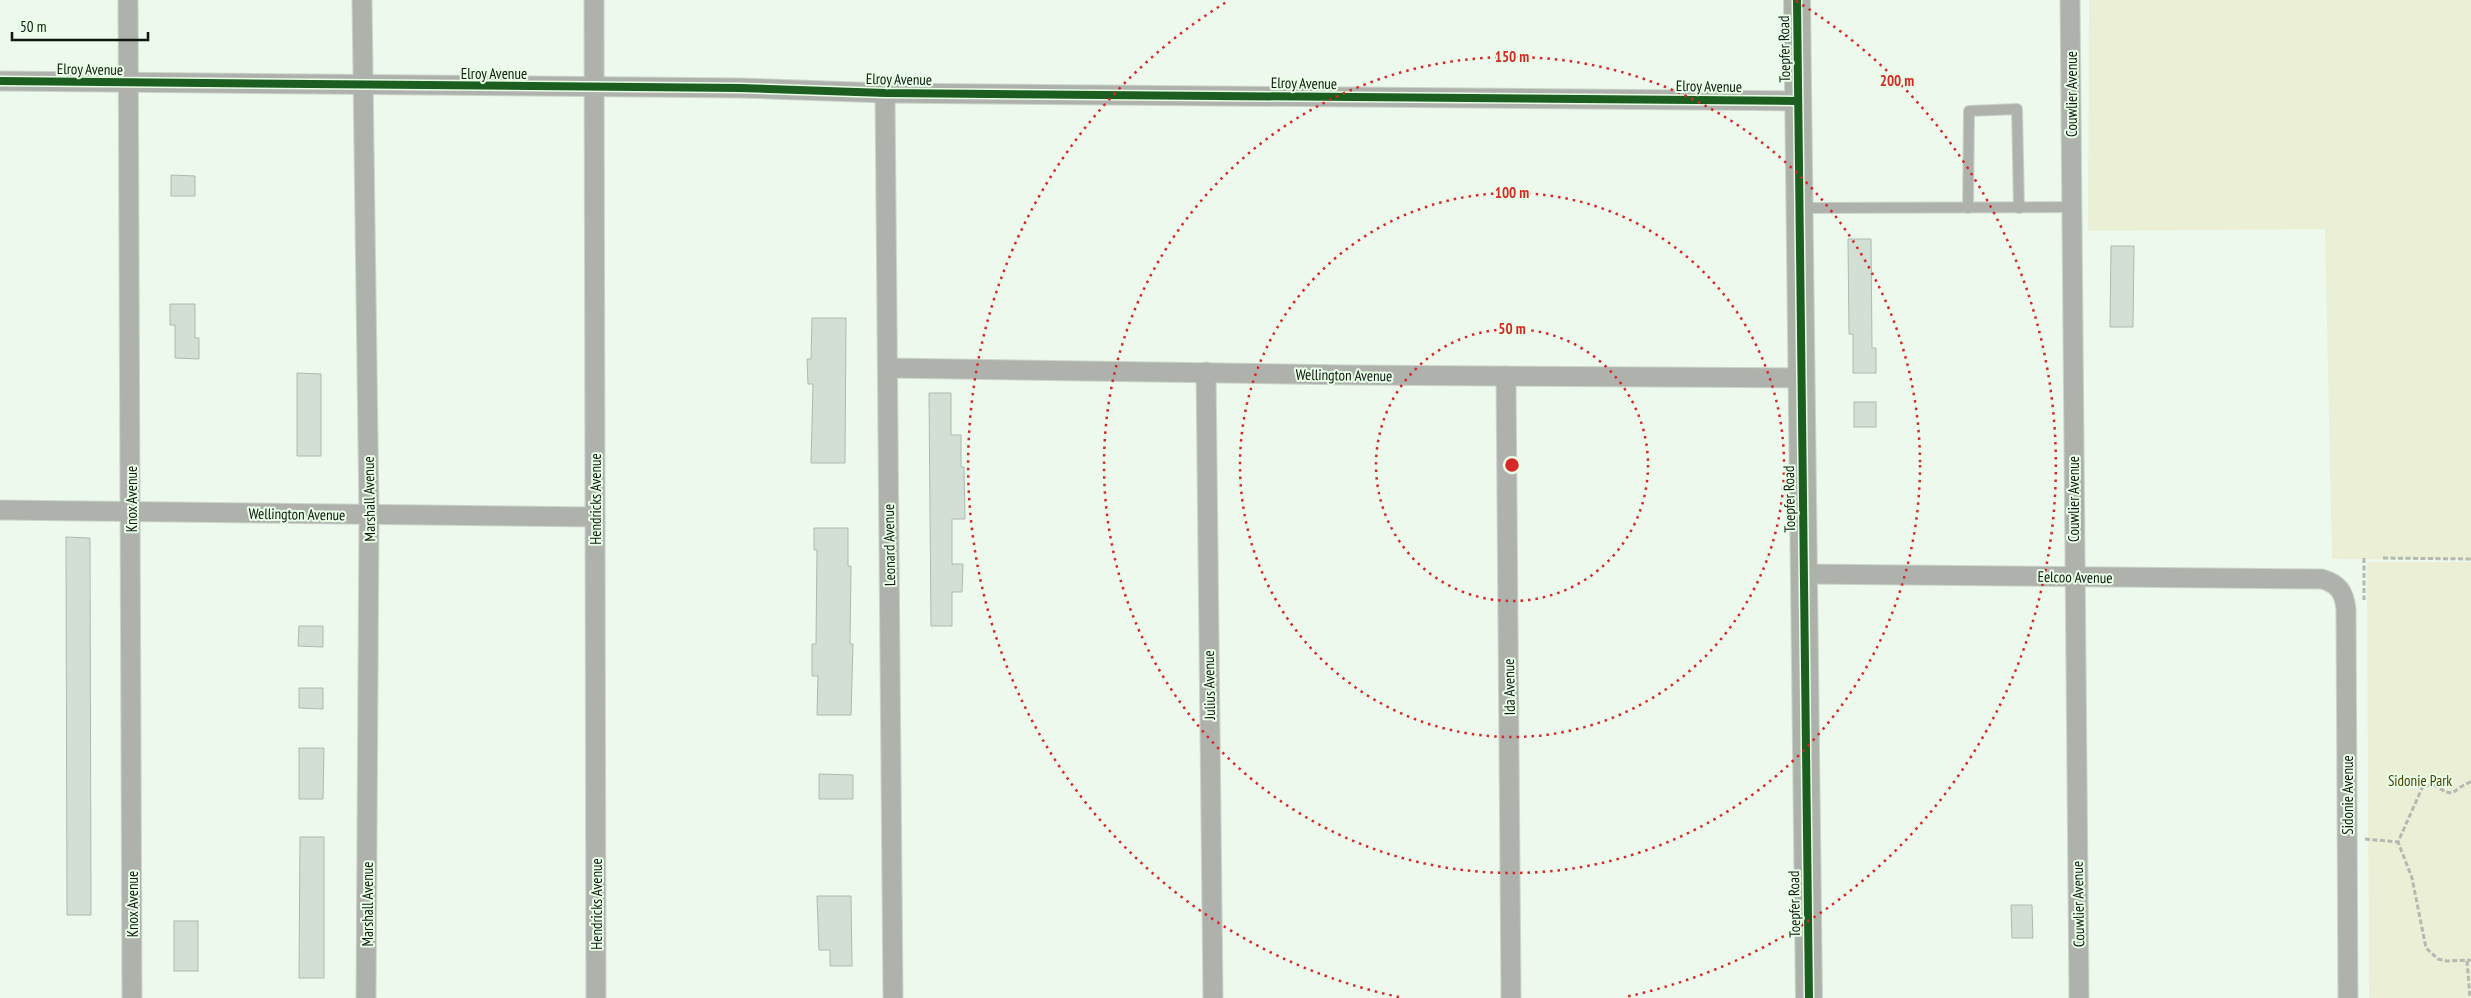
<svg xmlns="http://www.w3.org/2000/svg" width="2471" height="998" viewBox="0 0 2471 998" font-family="'PT Sans Narrow',sans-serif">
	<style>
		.green { fill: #eaefd5 }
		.building { fill: #d2dfd5; stroke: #aebab1 }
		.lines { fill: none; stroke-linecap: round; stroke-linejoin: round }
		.lane-casing { stroke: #cad4c9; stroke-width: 12 }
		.street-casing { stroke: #cad4c9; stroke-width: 21 }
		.secondary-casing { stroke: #cad4c9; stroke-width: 28 }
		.path { stroke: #b4b9b2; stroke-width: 3; stroke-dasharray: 5 2.5; stroke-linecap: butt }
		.lane { stroke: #afb2ac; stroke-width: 10 }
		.street { stroke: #afb2ac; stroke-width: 19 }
		.secondary { stroke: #acb2aa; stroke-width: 26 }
		.cycleway-casing { stroke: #e9fee7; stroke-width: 11 }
		.cycleway { stroke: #1b5e20; stroke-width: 8 }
		.ring { fill: none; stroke: #d62828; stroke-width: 2.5; stroke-dasharray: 2.5 5 }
		.labels { text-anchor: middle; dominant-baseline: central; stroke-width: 4; stroke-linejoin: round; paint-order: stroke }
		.street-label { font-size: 15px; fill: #0e170d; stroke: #e9fee7 }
		.park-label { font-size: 15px; fill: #484400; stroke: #e9fee7 }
		.centre { fill: #d62828; stroke: #e9fee7; stroke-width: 2.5 }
		.ring-label { font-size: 15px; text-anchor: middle; font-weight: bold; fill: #d62828; stroke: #e9fee7; stroke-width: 4; stroke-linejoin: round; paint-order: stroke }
	</style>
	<rect width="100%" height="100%" fill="#edf9ec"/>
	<!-- green -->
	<g class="green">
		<polygon points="2089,0 2471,0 2471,560 2332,559 2325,229 2088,231"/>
		<polygon points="2367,562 2471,562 2471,998 2369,998"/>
	</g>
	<!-- building -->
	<g class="building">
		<polygon points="171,175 195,176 195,196 171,196"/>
		<polygon points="1848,239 1871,239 1872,348 1876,348 1876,373 1853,373 1853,334 1849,334"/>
		<polygon points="2111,246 2134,246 2133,327 2110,327"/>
		<polygon points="170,304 195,304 195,338 199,338 199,359 175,358 175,325 170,325"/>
		<polygon points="812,318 846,318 845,463 811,463 813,384 808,384 807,359 811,359"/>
		<polygon points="297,373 321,374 321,456 297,456"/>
		<polygon points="929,393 951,393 951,435 961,435 961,467 964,467 965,519 952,519 952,564 963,564 962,592 952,592 952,626 931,626"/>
		<rect x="1854" y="402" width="22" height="25"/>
		<polygon points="814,528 848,528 848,566 851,566 850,644 853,644 851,715 817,715 818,676 812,676 812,644 816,644 817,550 814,550"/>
		<polygon points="66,537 90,538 91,915 67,915"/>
		<polygon points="299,626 323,626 323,647 298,646"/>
		<polygon points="299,688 323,688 323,709 299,708"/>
		<polygon points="299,748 324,748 323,799 299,799"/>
		<polygon points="819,774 853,775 853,799 819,799"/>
		<polygon points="300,837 324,837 324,978 299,978"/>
		<polygon points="817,896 851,896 852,966 830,966 830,950 819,950"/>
		<polygon points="2011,905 2032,905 2033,938 2012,938"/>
		<rect x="174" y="921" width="24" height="50"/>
	</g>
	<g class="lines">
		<!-- lane casing -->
		<g class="lane-casing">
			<g id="lane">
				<polyline points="1801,208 2071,207"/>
				<polyline points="1968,208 1969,111 2017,109 2019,208"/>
			</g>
		</g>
		<!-- street casing -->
		<g class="street-casing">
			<g id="street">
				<polyline points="128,0 132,998"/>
				<polyline points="362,0 369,515 366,998"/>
				<polyline points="594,0 596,998"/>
				<polyline points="2070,0 2079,998"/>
				<polyline points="0,81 740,88 885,93 1798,101"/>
				<polyline points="885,93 893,998"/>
				<polyline points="888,368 1352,375 1801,378"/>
				<polyline points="1206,372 1213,998"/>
				<polyline points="1506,376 1511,998"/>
				<polyline points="0,510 595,517"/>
				<path d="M1804,574L2322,579C2338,584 2344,591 2346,609L2348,998"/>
			</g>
		</g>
		<!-- secondary casing -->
		<g class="secondary-casing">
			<polyline id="secondary" points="1797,0 1809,998"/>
		</g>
		<!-- path -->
		<g class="path">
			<polyline points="2364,558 2364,600"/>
			<polyline points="2383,558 2471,559"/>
			<path d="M2471,782C2452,788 2456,801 2435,785L2423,786L2398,842L2412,878L2426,948L2438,959L2447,961L2471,960"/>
			<polyline points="2365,839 2398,842"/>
			<polyline points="2467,961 2470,998"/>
		</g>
		<!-- lane -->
		<use href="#lane" class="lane"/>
		<!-- street -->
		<use href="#street" class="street"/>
		<!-- secondary -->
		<use href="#secondary" class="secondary"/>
		<!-- cycleway casing -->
		<g class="cycleway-casing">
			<g id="cycleway">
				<polyline points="1797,0 1809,998"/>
				<polyline points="0,81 740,88 885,93 1798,101"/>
			</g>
		</g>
		<!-- cycleway -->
		<use href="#cycleway" class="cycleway"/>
	</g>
	<!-- distance rings -->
	<g class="ring">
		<circle cx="1512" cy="465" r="136"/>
		<circle cx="1512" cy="465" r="272"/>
		<circle cx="1512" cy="465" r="408"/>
		<path d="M1399 997A544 544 0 0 1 1228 1M1796 1A544 544 0 0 1 1625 997"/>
	</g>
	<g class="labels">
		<!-- street labels -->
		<g class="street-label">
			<text transform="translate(1784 49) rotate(-91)">Toepfer Road</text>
			<text transform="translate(90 69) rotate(1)">Elroy Avenue</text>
			<text x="494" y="73">Elroy Avenue</text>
			<text transform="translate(899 79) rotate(1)">Elroy Avenue</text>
			<text transform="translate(1304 83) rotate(1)">Elroy Avenue</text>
			<text transform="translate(1709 86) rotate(1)">Elroy Avenue</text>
			<text transform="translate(2071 94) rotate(-90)">Couwlier Avenue</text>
			<text transform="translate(1344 375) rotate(1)">Wellington Avenue</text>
			<text transform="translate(131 499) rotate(-90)">Knox Avenue</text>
			<text transform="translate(369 499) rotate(-91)">Marshall Avenue</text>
			<text transform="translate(595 499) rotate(-90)">Hendricks Avenue</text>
			<text transform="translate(1789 499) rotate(-91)">Toepfer Road</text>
			<text transform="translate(2073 499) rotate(-90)">Couwlier Avenue</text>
			<text transform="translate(297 514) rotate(1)">Wellington Avenue</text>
			<text transform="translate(889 545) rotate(-91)">Leonard Avenue</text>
			<text transform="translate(2075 577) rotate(1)">Eelcoo Avenue</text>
			<text transform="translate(1209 685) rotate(-91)">Julius Avenue</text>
			<text transform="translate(1509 687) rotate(-91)">Ida Avenue</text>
			<text transform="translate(2347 795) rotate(-90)">Sidonie Avenue</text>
			<text transform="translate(132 904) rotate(-90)">Knox Avenue</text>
			<text transform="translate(367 904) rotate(-90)">Marshall Avenue</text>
			<text transform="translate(596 904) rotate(-90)">Hendricks Avenue</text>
			<text transform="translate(1794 904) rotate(-91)">Toepfer Road</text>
			<text transform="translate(2078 904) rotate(-91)">Couwlier Avenue</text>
		</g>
		<!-- park labels -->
		<g class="park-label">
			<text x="2420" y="780">Sidonie Park</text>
		</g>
	</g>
	<circle cx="1512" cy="465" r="8" class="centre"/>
	<g class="ring-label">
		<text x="1512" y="62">150 m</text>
		<text x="1897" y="86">200 m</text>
		<text x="1512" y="198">100 m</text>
		<text x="1512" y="334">50 m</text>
	</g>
	<!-- scale -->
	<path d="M12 32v8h136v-8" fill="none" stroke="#0e170d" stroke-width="2.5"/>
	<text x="20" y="32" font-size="15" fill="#0e170d" stroke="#e9fee7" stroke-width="4" paint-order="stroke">50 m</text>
</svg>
